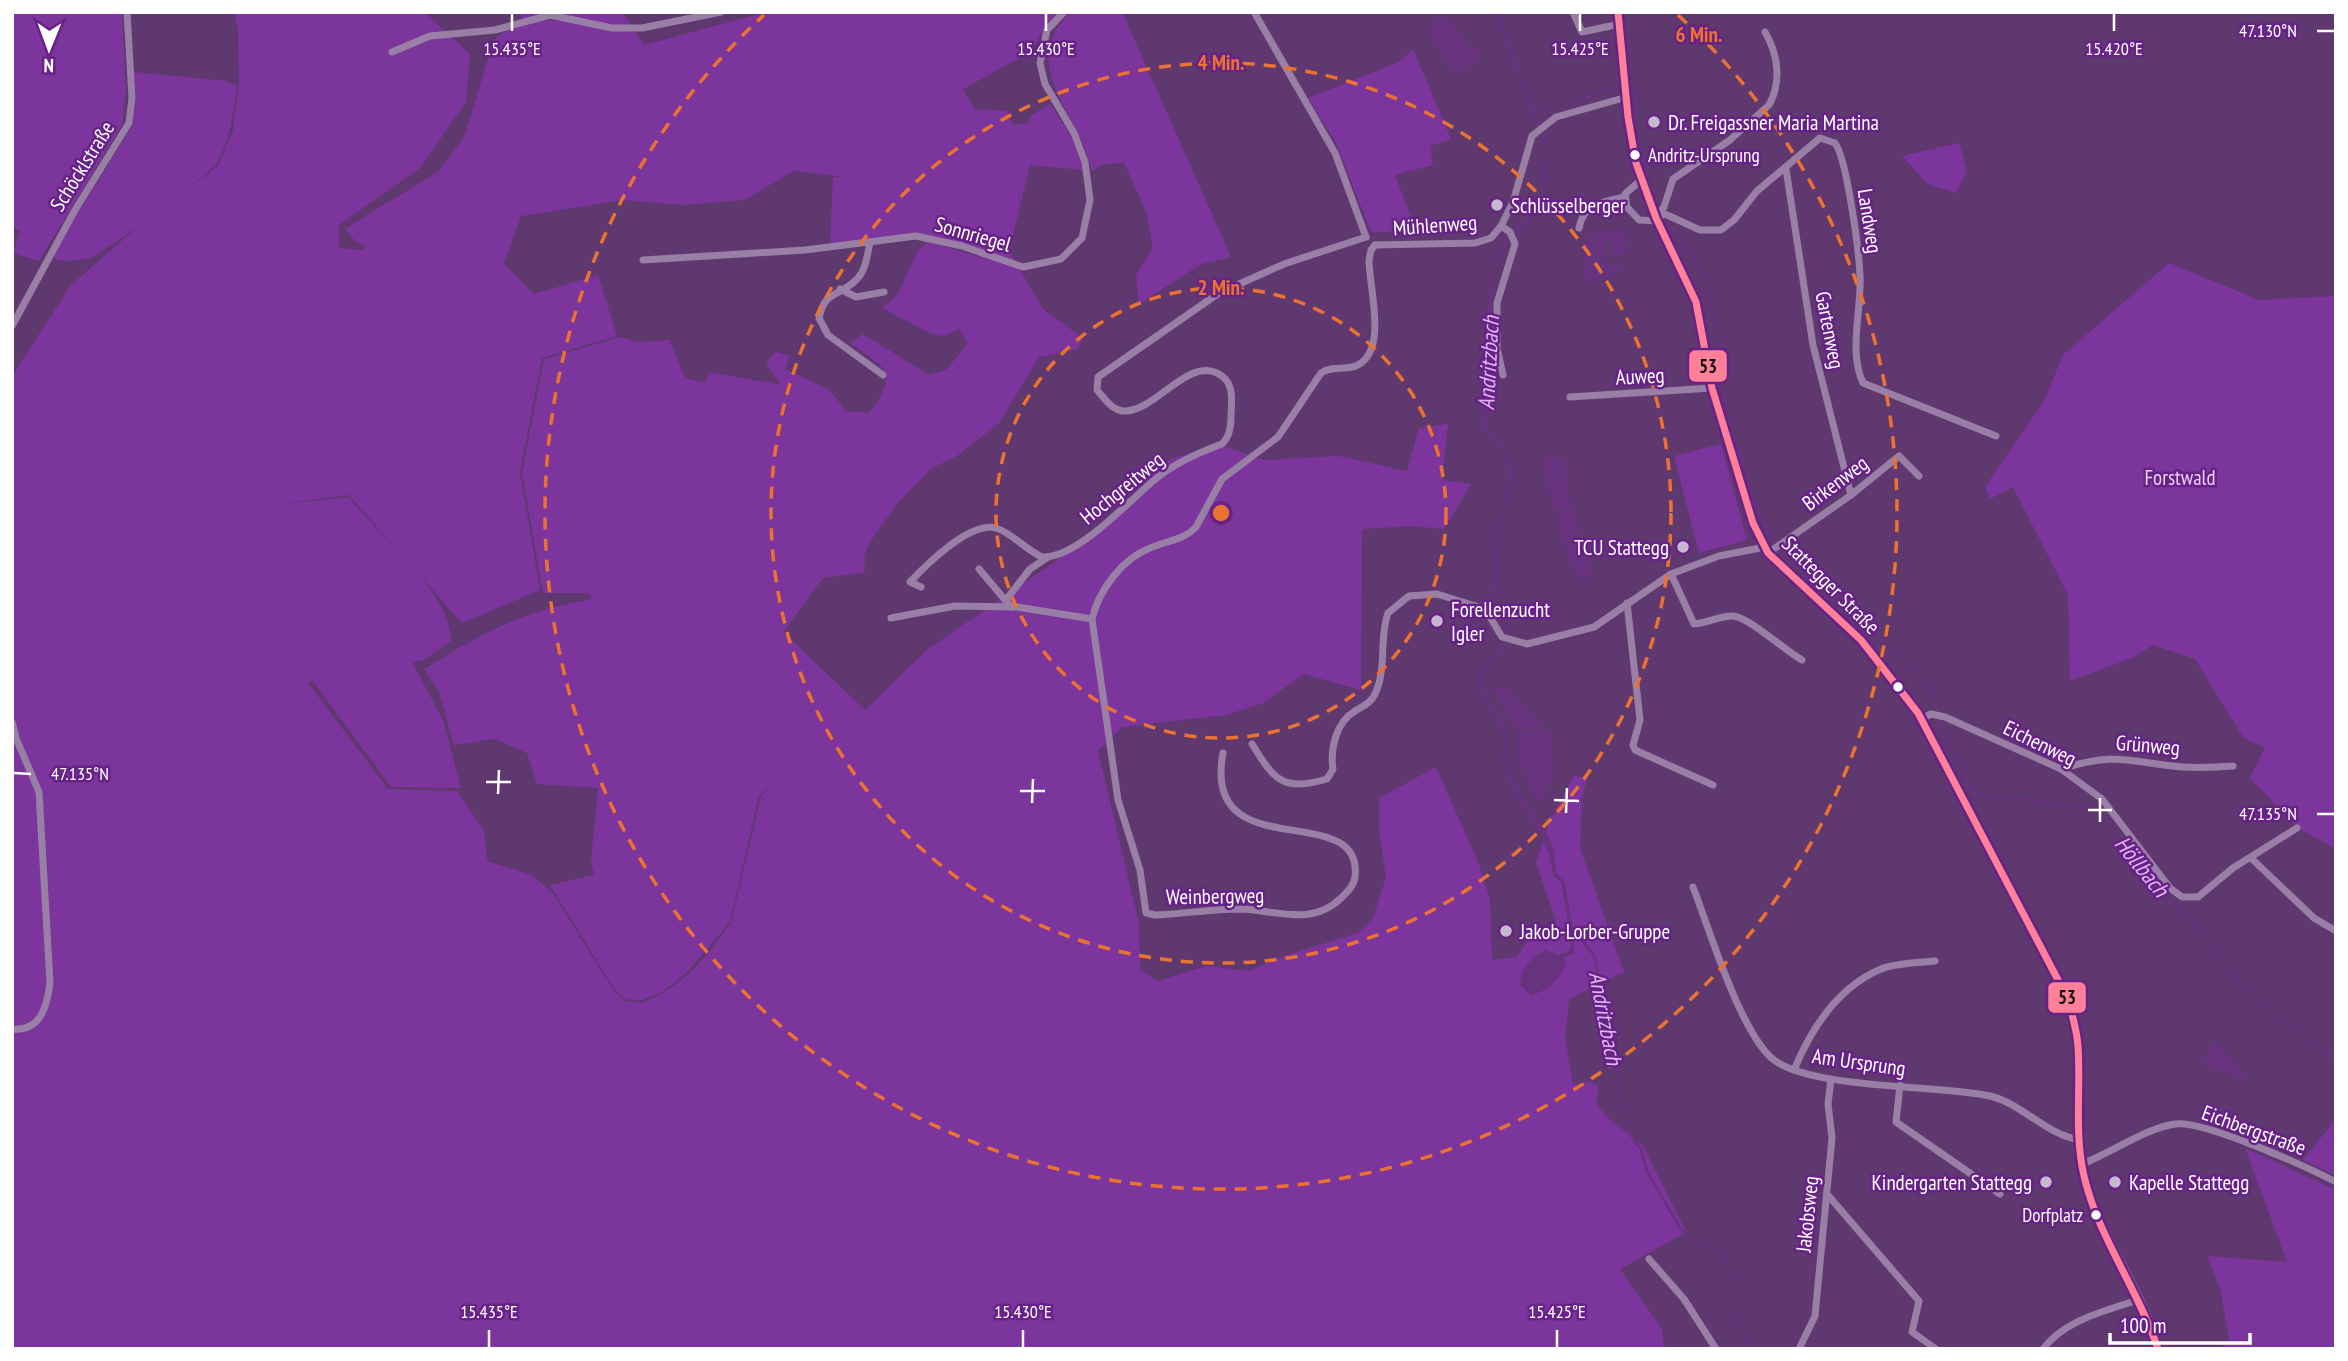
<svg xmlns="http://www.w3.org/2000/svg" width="2348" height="1361" viewBox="0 0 2348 1361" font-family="'PT Sans Narrow',sans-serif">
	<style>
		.green { fill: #7c359d; fill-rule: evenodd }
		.water { fill: #67337e }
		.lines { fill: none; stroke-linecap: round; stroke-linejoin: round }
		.stream { stroke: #67337e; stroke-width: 2.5 }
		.minor { stroke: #997fa6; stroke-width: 7 }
		.secondary { stroke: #957aa1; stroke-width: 10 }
		.bus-1-casing { stroke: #672187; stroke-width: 12 }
		.bus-1 { stroke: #ff8098; stroke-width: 7 }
		.ticks { fill: none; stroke: #fff; stroke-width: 2.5 }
		.ring { fill: none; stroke: #eb7230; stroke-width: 3.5; stroke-dasharray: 12 9 }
		.poi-dot { fill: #c7b9cd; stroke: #672187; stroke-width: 2.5 }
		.bus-dot { fill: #fff; stroke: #672187; stroke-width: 2.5 }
		.labels { text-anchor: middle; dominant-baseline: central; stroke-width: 5; stroke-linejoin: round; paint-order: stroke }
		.bus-label { font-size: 19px; fill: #fff; stroke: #672187; text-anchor: start }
		.poi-label { font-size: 21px; fill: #fff; stroke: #672187; text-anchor: start }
		.street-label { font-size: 21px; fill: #fff; stroke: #672187 }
		.park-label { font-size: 21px; fill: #eacff7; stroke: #672187 }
		.water-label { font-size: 23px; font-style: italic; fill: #deb6f1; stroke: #672187 }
		.ticks-label { font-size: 18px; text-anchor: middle; fill: #fff; stroke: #672187; stroke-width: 5; stroke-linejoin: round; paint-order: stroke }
		.centre { fill: #eb7230; stroke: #672187; stroke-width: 3.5 }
		.ring-label { font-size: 21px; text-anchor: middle; font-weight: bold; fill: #eb7230; stroke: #672187; stroke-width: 5; stroke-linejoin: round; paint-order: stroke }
		.line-badge { stroke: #672187; stroke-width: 2.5 }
		.pale-badge-label { font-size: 19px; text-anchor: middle; font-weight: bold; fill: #111 }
	</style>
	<rect width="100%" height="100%" fill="#5f3870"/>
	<!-- green -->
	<g class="green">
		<polygon points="12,12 122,12 126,91 122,125 39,261 13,253 20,231 12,227"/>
		<path d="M234,12H424L470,54L466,102L420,168L339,225V248L360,250L368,247L355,241L345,229L439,171L465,135L493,42C529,1 590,29 635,32L645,45L766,12H1068L1043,30L1031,52L963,89L975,109L1007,111L1013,125L1029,123L1030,116L1050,104L1070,134L1084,170L1030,165L1009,251L1043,309L1083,338L1078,349L1039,357L1000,422L957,456L932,468L897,504L870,542L864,556L865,572L823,578L783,632L865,710L928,649L1107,526L1163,462L1217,444L1264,460L1339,456L1407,471L1419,428L1448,424L1442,480L1471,484L1444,529L1412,526L1362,529L1361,690L1304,674L1263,703L1226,715L1122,727L1098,751L1139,924L1140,969L1158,981L1206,966L1249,971L1287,955L1358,933L1373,918L1386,877L1379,832V798L1436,767L1479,864L1490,899L1492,960L1517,957L1529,938L1549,934L1556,921L1536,863L1548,826L1574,775L1587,779L1582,799L1580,848L1624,972L1569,999L1565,1038L1573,1084L1589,1082L1598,1085L1597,1105L1608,1118L1643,1146L1686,1232L1620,1269L1662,1329L1664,1349H12V376L71,285L141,224L218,166L233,131L239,81L238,28ZM793,171L847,177H833L830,245L914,234H927L980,252L978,257L929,241L918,250L898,294L882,308L932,334L943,336L959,329L968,343L946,370L929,375L863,334L850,343C887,369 900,372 869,413L846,411L830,390L785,369L790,356L776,352L766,363L781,385L709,372L705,383L685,378L670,340L638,342L620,337L544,359L522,473L543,593H589L592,599C520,612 486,631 424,669L439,692L454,745L495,739L527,753L537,784L598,788L591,861L594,875L550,885L613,987L625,999L639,1001L661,993L687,972L730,922L759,796L790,769L761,796L731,923L711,950L689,974L662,994L641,1003L625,1001L612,988L552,892L532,875L487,861L484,831L457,791L388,789L308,683L312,680L391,787L461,788L443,720L412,662L424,660L451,641C452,593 376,533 349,497L271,505L349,495L462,623L540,590L520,472L542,358L617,336L598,275L534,294L504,264L521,216L623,200L681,205L745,200Z"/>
		<polygon points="521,12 622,12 632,27 604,25 551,13 522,19"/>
		<path d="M1070,12H1122L1231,257L1201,264L1139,304L1136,275L1153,248L1147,214L1124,163L1104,164L1092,171C1080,113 1016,67 1070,12Z"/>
		<polygon points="1413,49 1451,139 1430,146 1433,165 1395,175 1416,231 1371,232 1336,143 1308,98 1399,62"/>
		<path d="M134,72L227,81L237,86C233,113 231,138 217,163C211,173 108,250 94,256C83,261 69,262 57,260L53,255L62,238L133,125L136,100Z"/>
		<polygon points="1959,143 1967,172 1956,193 1928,184 1902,156"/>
		<polygon points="2169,263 2259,300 2336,296 2336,849 2298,828 2250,778 2265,748 2243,737 2195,659 2153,645 2134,657 2070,681 2068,595 2013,487 1990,499 1985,487 2044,401 2063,355"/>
		<polygon points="1721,444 1747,540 1699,553 1674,456"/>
		<polygon points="2336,1119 2336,1176 2303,1160"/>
		<polygon points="2245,1148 2336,1190 2336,1349 2216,1349 2230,1344 2220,1288 2207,1256 2287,1262"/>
	</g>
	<!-- water -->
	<g class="water">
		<polygon points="1495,12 1499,12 1539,124 1536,126"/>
		<path d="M1441,16L1454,22L1467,45L1479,49V58L1459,76C1446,62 1430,46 1430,27Z"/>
		<path d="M1541,130L1546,140L1545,184L1539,209L1529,223L1508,241L1493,279L1492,332L1486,360L1490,391L1485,405L1489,431C1531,466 1505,492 1500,535C1497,559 1498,583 1494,606C1498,613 1504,616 1506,623C1517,656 1475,664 1483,689C1487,702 1502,712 1505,726C1507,738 1503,751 1506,763C1514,795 1543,816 1553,847C1555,855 1555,865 1556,873L1564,880L1573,928L1574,953L1563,958L1566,962C1561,981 1548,989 1531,996L1520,985C1522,966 1530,959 1545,950L1559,955L1570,950L1571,939L1561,882L1553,875C1547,824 1514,807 1503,765C1500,753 1504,739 1501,727C1498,714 1484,703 1479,690C1470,664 1512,656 1503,625C1501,618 1494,614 1491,608L1497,534L1509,480L1506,454L1486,433L1482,413L1481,404L1487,390L1482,361L1489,332L1486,294L1504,240L1536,207L1541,192L1544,142L1538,133Z"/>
		<polygon points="1626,228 1628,250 1624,254 1611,254 1611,239 1605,239 1602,265 1622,266 1620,272 1592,283 1585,281 1583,256 1588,234"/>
		<path d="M1549,456L1564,459C1567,475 1569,492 1573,509C1577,530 1597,559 1589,580L1580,581L1569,562L1556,515L1565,509L1552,507L1543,460Z"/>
		<polygon points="1504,685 1541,723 1541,727 1517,731 1494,689"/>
		<polygon points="1545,730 1552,731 1555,771 1543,801 1534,797 1518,759 1517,734"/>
		<polygon points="2212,1043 2218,1043 2248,1076 2245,1079 2206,1066 2204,1059"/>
	</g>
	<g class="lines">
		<!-- stream -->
		<g class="stream">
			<polyline points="1633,88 1636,91 1637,111"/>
			<polyline points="1564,104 1616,88"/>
			<polyline points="1534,108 1548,106"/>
			<polyline points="1641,149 1649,182"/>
			<polyline points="1669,227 1688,250 1702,276 1712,308 1724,399 1749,488 1770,535 1918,674 1934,690 1937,709"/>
			<polyline points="1938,722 1973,793 2095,808 2169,900 2199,927 2230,972 2273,1012 2336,1060"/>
			<polyline points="1573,928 1595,957 1609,1032 1614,1041 1620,1102 1628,1131 1641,1150 1647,1171 1680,1228 1691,1240 1708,1247 1724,1259 1734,1277 1736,1314 1750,1349"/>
		</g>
		<!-- minor -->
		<g class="minor">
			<polyline points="1254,12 1335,153 1366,237"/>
			<polyline points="1573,12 1582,32 1620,24"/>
			<polyline points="392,52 430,36 495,30 550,15 612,28 642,28 721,12"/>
			<polyline points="1786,169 1813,345 1851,495"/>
			<polyline points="1641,180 1625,194 1627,207 1639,220 1658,221"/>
			<path d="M1657,217L1664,207L1673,179L1730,140L1769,105C1782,82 1778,54 1765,32"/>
			<path d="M1656,218L1665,214L1700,230H1721L1734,220L1757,191L1820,138L1835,143C1847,159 1859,252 1860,275C1862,309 1848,351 1863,383L1996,436"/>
			<polyline points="1501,226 1510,232 1515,244 1497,303 1497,348 1503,375"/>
			<path d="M1579,228C1584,203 1602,202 1625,197"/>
			<path d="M870,243C867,255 866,271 856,280C840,297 825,289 819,318L828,335L883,375"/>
			<polyline points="1375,245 1475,243 1491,238 1501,226 1513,202 1532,136 1556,117 1627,97"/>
			<polyline points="643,260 805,250 916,236 962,246 1023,267 1061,259 1082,238 1090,200 1085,162 1074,133 1045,84 1040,63 1047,30 1064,12"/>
			<polyline points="840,289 856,297 884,292"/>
			<polyline points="12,326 75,210 129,123 132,98 127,12"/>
			<polyline points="1570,397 1712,388"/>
			<polyline points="1768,553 1851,495 1899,456 1919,476"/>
			<polyline points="979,569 1006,601"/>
			<path d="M1671,574L1694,624C1707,623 1720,616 1732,616C1748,616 1784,650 1802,660"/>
			<path d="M921,587L910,582C926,565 970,521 996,528C1012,533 1026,550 1042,557C1078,559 1131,498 1158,477C1176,463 1200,452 1222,444C1230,436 1231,426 1231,415C1232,397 1234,381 1217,373C1187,359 1157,409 1126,411C1113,412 1105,399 1097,390L1098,377L1219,293L1284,264L1366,237"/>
			<polyline points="1627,603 1640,720 1633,745 1635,750 1713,785"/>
			<polyline points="1012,607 1006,601 1009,596 1030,569 1048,557"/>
			<polyline points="891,618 955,606 1017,607 1092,619"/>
			<polyline points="1921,719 1931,714 1945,717 2061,769 2102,799 2170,888 2182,897 2198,897 2233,868 2297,828"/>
			<path d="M12,722L16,738L39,792L50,983C47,1006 41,1032 12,1029"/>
			<path d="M1252,744C1274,780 1283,792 1327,779L1333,769C1330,749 1336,722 1355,711C1363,706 1371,703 1375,694C1387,670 1379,638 1388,613L1409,596L1437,594L1485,609L1502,637L1527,644L1594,627L1671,574L1719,556L1765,547"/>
			<path d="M1223,753C1201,870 1364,797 1355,877C1354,886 1347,892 1341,898C1312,927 1275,910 1240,909C1211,909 1183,914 1155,915L1146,913L1140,870L1118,800L1092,619C1099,590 1122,559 1150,548C1166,541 1184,540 1196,527L1222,479L1278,437L1321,373C1331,365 1346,371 1358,365C1388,349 1369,288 1369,260L1371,250L1375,245"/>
			<path d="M2061,769C2112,753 2123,760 2173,766C2192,769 2213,767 2233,766"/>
			<polyline points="2251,858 2314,918 2336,931"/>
			<path d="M1693,887C1709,928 1741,1035 1774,1060C1812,1089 1937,1085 1990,1096C2023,1104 2046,1135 2080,1140"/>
			<path d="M1794,1070C1811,1029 1838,987 1881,969C1896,963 1918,963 1935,961"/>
			<polyline points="1900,1085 1896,1122 2000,1194"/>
			<path d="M2082,1164C2111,1153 2146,1128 2175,1124C2204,1120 2307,1167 2336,1182"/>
			<polyline points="1827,1194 1919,1301 1912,1332 1936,1349"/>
			<polyline points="1649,1259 1684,1299 1716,1349"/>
			<polyline points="1799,1349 1815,1316 1832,1138 1828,1104 1831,1079"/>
			<path d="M2043,1349C2065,1319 2107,1311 2140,1299"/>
		</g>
		<!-- secondary -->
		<path class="secondary" d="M1618,12L1628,117L1636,163L1656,218L1696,302L1712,388L1753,523L1768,553L1861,640L1918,713L2068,999C2072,1015 2077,1031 2078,1047C2081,1089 2075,1134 2084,1176C2098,1236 2141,1288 2158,1349"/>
		<!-- bus-1 casing -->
		<g class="bus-1-casing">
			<path id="bus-1" d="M1618,12L1628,117L1636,163L1656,218L1696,302L1712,388L1753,523L1768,553L1861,640L1918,713L2068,999C2072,1015 2077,1030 2078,1046C2081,1089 2074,1133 2084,1176C2098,1237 2138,1289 2158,1349"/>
		</g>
		<!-- bus-1 -->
		<use href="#bus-1" class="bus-1"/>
	</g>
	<!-- ticks -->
	<path class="ticks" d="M512,31V14M1046,31V14M1580,31V14M2114,31V14M2317,31H2334M14,773L31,774M486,782H511M1020,791H1045M498,794L499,770M1554,800L1579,801M1032,803L1033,779M2088,810H2112M1566,813L1567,788M2317,814H2334M2100,822V798M489,1347V1330M1023,1347V1330M1557,1347V1330"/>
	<!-- distance rings -->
	<g class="ring">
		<circle cx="1221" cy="513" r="225"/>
		<circle cx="1221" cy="513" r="450"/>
		<path d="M1678 15A676 676 0 1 1 764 15"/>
	</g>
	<!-- markers -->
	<g class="poi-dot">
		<circle cx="1654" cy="122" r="7"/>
		<circle cx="1497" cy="205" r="7"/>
		<circle cx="1683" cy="547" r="7"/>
		<circle cx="1437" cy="621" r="7"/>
		<circle cx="1506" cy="931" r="7"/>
		<circle cx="2046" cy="1182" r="7"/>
		<circle cx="2115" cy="1182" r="7"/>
	</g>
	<g class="bus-dot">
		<circle cx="1635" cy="155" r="6"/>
		<circle cx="1898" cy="687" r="6"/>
		<circle cx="2096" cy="1215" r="6"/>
	</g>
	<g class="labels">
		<!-- bus labels -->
		<g class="bus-label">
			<text x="1648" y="155">Andritz-Ursprung</text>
			<text x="2083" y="1215" text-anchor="end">Dorfplatz</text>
		</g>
		<!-- poi labels -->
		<g class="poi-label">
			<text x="1668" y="122">Dr. Freigassner Maria Martina</text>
			<text x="1511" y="205">Schlüsselberger</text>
			<text x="1669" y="547" text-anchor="end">TCU Stattegg</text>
			<text x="1451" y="609">Forellenzucht<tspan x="1451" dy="24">Igler</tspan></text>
			<text x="1520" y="931">Jakob-Lorber-Gruppe</text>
			<text x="2032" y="1182" text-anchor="end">Kindergarten Stattegg</text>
			<text x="2129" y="1182">Kapelle Stattegg</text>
		</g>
		<!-- street labels -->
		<g class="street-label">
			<text transform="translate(82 166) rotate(-58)">Schöcklstraße</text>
			<text transform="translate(1870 221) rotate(81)">Landweg</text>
			<text transform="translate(1435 225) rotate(-4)">Mühlenweg</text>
			<text transform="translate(973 234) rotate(16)">Sonnriegel</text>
			<text transform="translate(1830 330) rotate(79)">Gartenweg</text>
			<text transform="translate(1640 376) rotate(-3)">Auweg</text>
			<text transform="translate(1835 483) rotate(-37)">Birkenweg</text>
			<text transform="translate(1122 488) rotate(-39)">Hochgreitweg</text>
			<text transform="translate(1831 585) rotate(45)">Stattegger Straße</text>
			<text transform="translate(2040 743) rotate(26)">Eichenweg</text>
			<text transform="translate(2148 745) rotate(5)">Grünweg</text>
			<text transform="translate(1215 896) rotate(-1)">Weinbergweg</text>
			<text transform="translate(1859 1062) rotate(8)">Am Ursprung</text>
			<text transform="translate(2254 1130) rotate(20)">Eichbergstraße</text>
			<text transform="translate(1807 1214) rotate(-84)">Jakobsweg</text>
		</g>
		<!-- park labels -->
		<g class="park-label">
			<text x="2180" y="477">Forstwald</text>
		</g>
		<!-- water labels -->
		<g class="water-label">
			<text transform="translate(1488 363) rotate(-87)">Andritzbach</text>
			<text transform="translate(2142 866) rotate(51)">Höllbach</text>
			<text transform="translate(1606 1018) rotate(79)">Andritzbach</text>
		</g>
	</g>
	<g class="ticks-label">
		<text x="2268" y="37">47.130°N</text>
		<text x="512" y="55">15.435°E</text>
		<text x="1046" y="55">15.430°E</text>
		<text x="1580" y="55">15.425°E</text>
		<text x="2114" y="55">15.420°E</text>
		<text x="80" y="780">47.135°N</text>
		<text x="2268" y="820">47.135°N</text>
		<text x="489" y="1318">15.435°E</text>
		<text x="1023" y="1318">15.430°E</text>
		<text x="1557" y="1318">15.425°E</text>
	</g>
	<circle cx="1221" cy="513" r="10" class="centre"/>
	<g class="ring-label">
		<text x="1699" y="42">6 Min.</text>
		<text x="1221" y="70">4 Min.</text>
		<text x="1221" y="295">2 Min.</text>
	</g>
	<g class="line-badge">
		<rect x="1688" y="349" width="40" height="34" rx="7" fill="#ff8098"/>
		<rect x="2047" y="981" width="40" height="33" rx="7" fill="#ff8098"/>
	</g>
	<g class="pale-badge-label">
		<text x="1708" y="373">53</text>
		<text x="2067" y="1004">53</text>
	</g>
	<!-- border -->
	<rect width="2348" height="1361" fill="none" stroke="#ffffff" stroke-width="28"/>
	<!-- north arrow -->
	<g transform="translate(49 49) rotate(181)" stroke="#672187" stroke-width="5" paint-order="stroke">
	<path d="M0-5L12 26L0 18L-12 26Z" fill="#ffffff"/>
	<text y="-10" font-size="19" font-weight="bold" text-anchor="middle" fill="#ffffff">N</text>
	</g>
	<!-- scale -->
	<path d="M2110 1333v10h140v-10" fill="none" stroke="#ffffff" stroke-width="3.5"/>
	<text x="2120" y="1333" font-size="21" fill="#ffffff" stroke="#672187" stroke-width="5" paint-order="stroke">100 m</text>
</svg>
